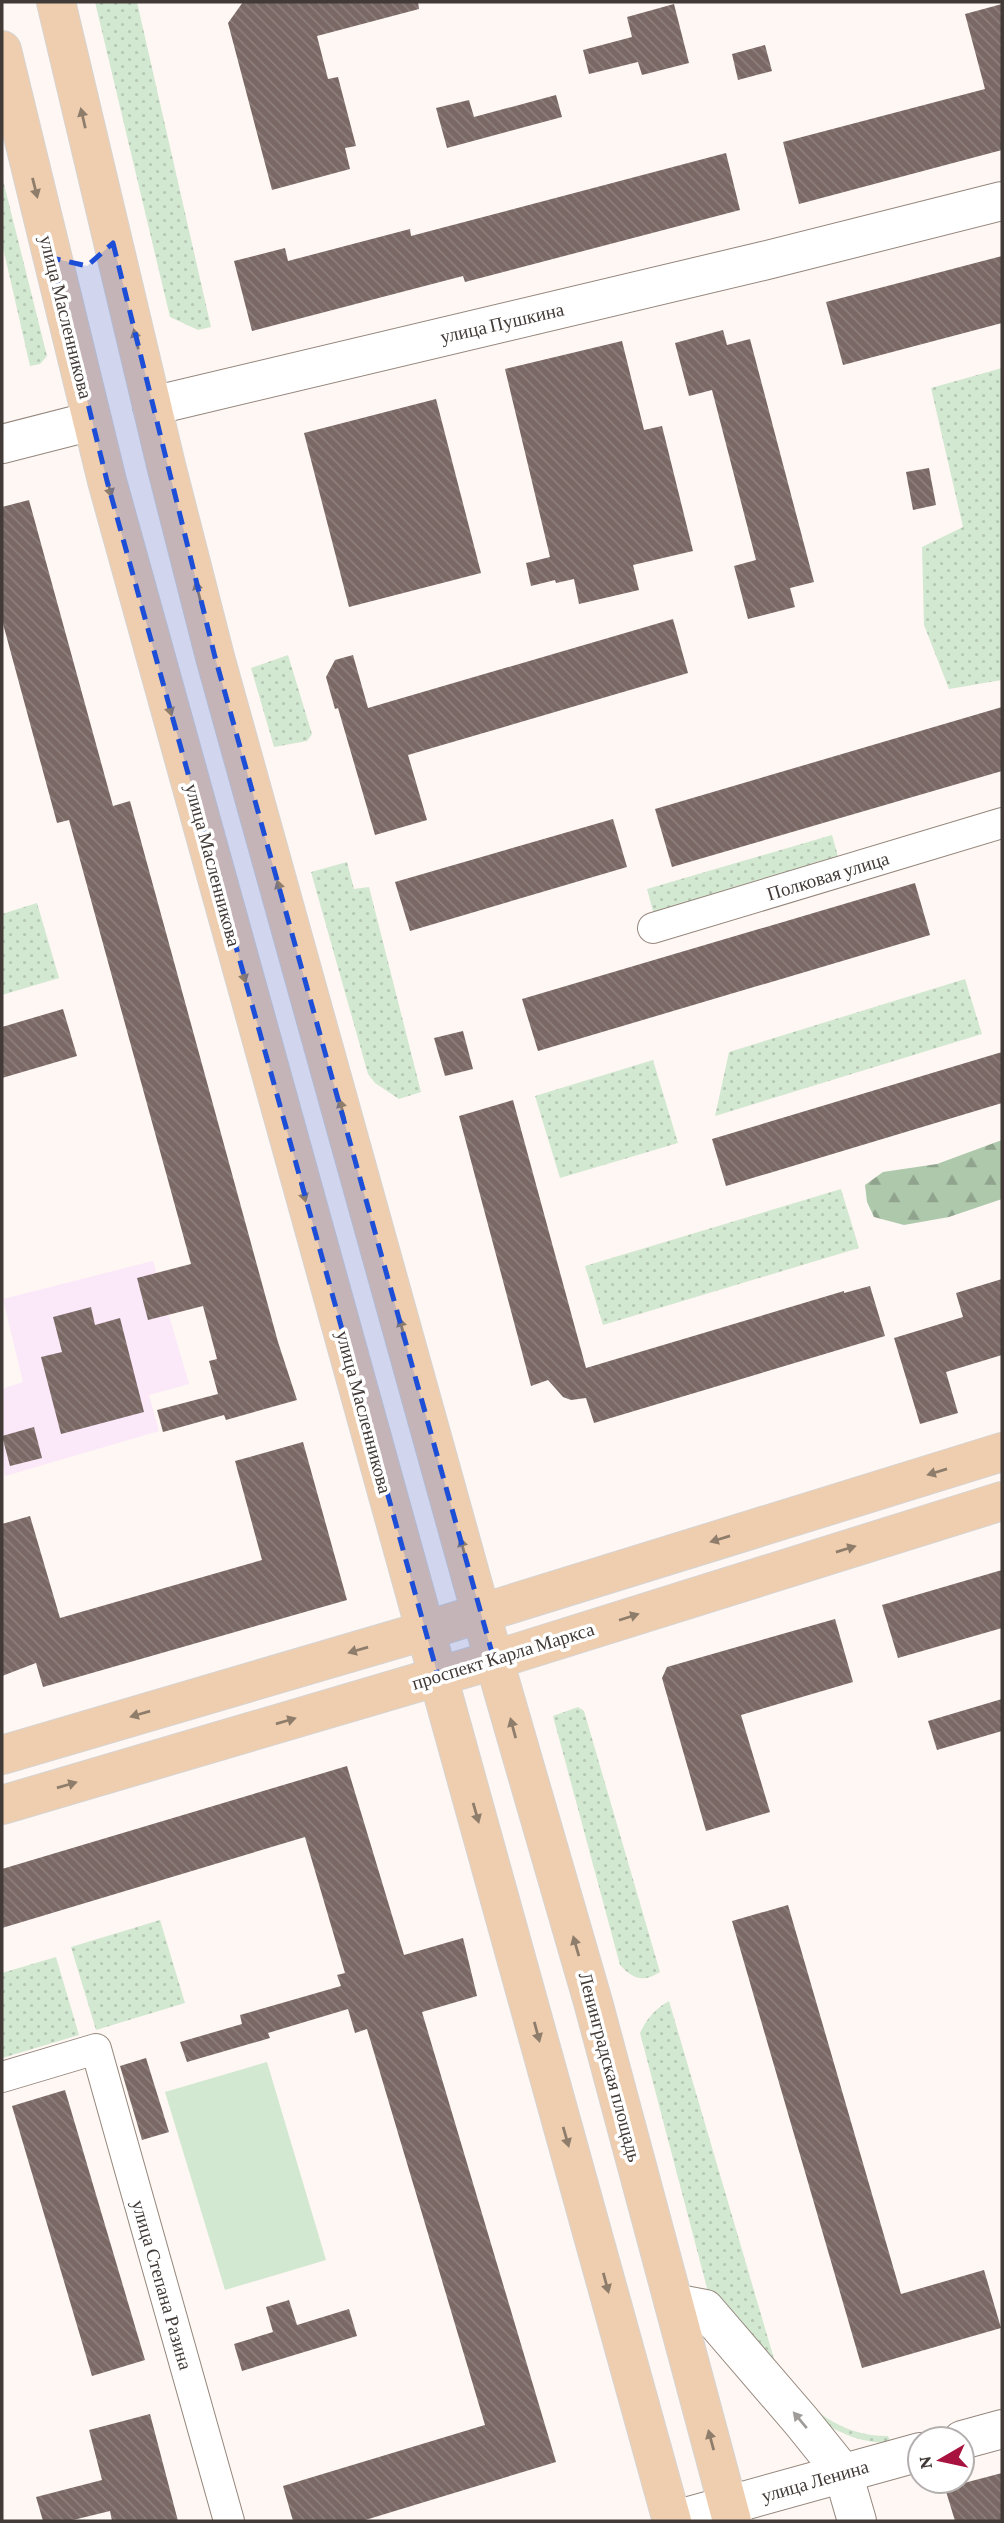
<svg xmlns="http://www.w3.org/2000/svg" width="1004" height="2523" viewBox="0 0 1004 2523" font-family="'Crimson Pro',serif">
	<style>
		.education { fill: #fbe8f9 }
		.grass { fill: url(#grass-dots) }
		.forest { fill: url(#forest-firs) }
		.garden { fill: #d3e8d1 }
		.building { fill: url(#building-back-hatch) }
		.lines { fill: none; stroke-linecap: round; stroke-linejoin: round }
		.street-casing { stroke: #95867c; stroke-width: 32 }
		.secondary-casing { stroke: #95867c; stroke-width: 40 }
		.primary-casing { stroke: #d5d4d3; stroke-width: 40 }
		.street { stroke: #fff; stroke-width: 30 }
		.secondary { stroke: #fff; stroke-width: 38 }
		.primary { stroke: #efceaf; stroke-width: 38 }
		.oneway { fill: #8f7d6c }
		.oneway2 { fill: #a09c9a }
		.marked { fill: #1d4ed8; fill-opacity: 0.2; stroke: #1d4ed8; stroke-width: 5; stroke-dasharray: 14 9; stroke-linejoin: round }
		.labels { text-anchor: middle; dominant-baseline: central; stroke-width: 7; stroke-linejoin: round; paint-order: stroke }
		.street-label { font-size: 19px; fill: #413a36; stroke: #fff }
	</style>
	<defs>
		<pattern id="grass-dots" width="8" height="8" patternUnits="userSpaceOnUse" patternTransform="scale(1.75)"><rect width="8" height="8" fill="#d3e8d1"/><path d="M2 2h.1M6 6h.1" fill="none" stroke="#b6c8b4" stroke-width="1.8" stroke-linecap="round"/></pattern>
		<pattern id="forest-firs" width="22" height="20" patternUnits="userSpaceOnUse" patternTransform="scale(1.75)"><rect width="22" height="20" fill="#aec8ac"/><path d="M5 1l3.5 6h-7zM16 11l3.5 6h-7z" fill="#8fa38d"/></pattern>
		<pattern id="building-back-hatch" width="6" height="6" patternUnits="userSpaceOnUse" patternTransform="scale(1.75)"><rect width="6" height="6" fill="#7a6865"/><path d="M-1 5l2 2M0 0l6 6M5-1l2 2" fill="none" stroke="#8d7f7c"/></pattern>
	</defs>
	<rect width="100%" height="100%" fill="#fef7f3"/>
	<!-- education -->
	<polygon class="education" points="153,1261 189,1384 149,1395 159,1431 5,1476 2,1459 2,1389 23,1382 3,1299"/>
	<!-- grass -->
	<g class="grass">
		<polygon points="95,2 137,2 211,327 198,330 170,317"/>
		<polygon points="2,176 47,356 40,364 30,366 2,243"/>
		<polygon points="1002,368 1002,680 949,689 924,625 922,547 963,527 931,388"/>
		<polygon points="288,655 312,734 307,741 274,747 251,668"/>
		<polygon points="832,835 841,867 656,922 647,889"/>
		<polygon points="347,862 354,889 369,887 421,1092 399,1099 375,1083 368,1074 311,872"/>
		<polygon points="37,903 59,978 2,995 2,914"/>
		<polygon points="965,979 982,1034 715,1116 729,1052"/>
		<polygon points="653,1060 678,1143 560,1178 535,1096"/>
		<polygon points="841,1189 859,1248 603,1325 585,1266"/>
		<path d="M578,1707L584,1711L660,1972C643,1983 633,1979 620,1965L553,1716Z"/>
		<polygon points="160,1920 185,2003 96,2030 71,1947"/>
		<polygon points="56,1957 79,2035 2,2058 2,1973"/>
		<path d="M669,2001L777,2369C807,2406 837,2436 888,2436L891,2443C863,2443 842,2435 819,2420L713,2311L640,2033C647,2018 655,2009 669,2001Z"/>
	</g>
	<!-- forest -->
	<polygon class="forest" points="1002,1140 1002,1199 949,1217 904,1225 874,1217 867,1202 865,1185 883,1172 937,1164"/>
	<!-- garden -->
	<polygon class="garden" points="267,2062 326,2260 225,2290 165,2092"/>
	<!-- building -->
	<g class="building">
		<polygon points="243,2 418,2 419,9 317,36 328,79 338,77 356,146 345,148 350,169 272,190 228,23"/>
		<polygon points="674,4 689,63 642,75 638,62 589,74 583,50 632,37 627,17"/>
		<polygon points="1002,4 1002,150 799,204 783,142 985,89 965,14"/>
		<polygon points="765,45 772,71 738,80 732,54"/>
		<polygon points="556,95 562,117 447,148 436,108 469,100 474,117"/>
		<polygon points="726,153 740,210 465,282 463,276 252,331 234,261 285,248 288,261 410,229 411,236"/>
		<polygon points="1002,256 1002,323 843,365 826,302"/>
		<polygon points="723,330 727,345 750,339 814,582 790,588 795,607 748,619 734,566 756,560 712,390 689,396 675,343"/>
		<polygon points="622,341 644,430 662,426 693,551 633,565 639,590 579,604 574,579 556,583 555,580 531,586 526,563 550,557 505,369"/>
		<polygon points="436,399 481,573 349,607 304,433"/>
		<polygon points="929,468 936,505 913,510 906,472"/>
		<polygon points="29,500 113,806 130,801 278,1342 297,1400 226,1420 224,1415 163,1432 157,1410 218,1394 209,1361 217,1359 203,1306 148,1320 137,1278 191,1264 69,820 57,823 2,620 2,507"/>
		<polygon points="673,619 688,673 408,755 427,820 375,835 338,708 335,709 326,677 335,660 353,655 368,708"/>
		<polygon points="1002,707 1002,771 672,867 655,809"/>
		<polygon points="613,819 627,867 410,931 395,882"/>
		<polygon points="915,883 930,935 538,1051 522,999"/>
		<polygon points="63,1009 77,1056 2,1078 2,1027"/>
		<polygon points="463,1031 473,1069 445,1076 434,1038"/>
		<polygon points="1002,1052 1002,1103 726,1186 712,1139"/>
		<polygon points="513,1100 586,1368 844,1291 844,1293 870,1286 885,1336 594,1423 586,1398 571,1400 563,1397 548,1380 531,1386 459,1116"/>
		<polygon points="1002,1279 1002,1355 946,1372 958,1413 920,1424 894,1338 963,1317 956,1293"/>
		<polygon points="91,1307 95,1325 120,1318 144,1412 61,1434 41,1357 62,1352 53,1317"/>
		<polygon points="34,1427 42,1458 10,1466 2,1436"/>
		<polygon points="303,1442 347,1600 43,1687 36,1663 2,1676 2,1524 30,1516 60,1618 262,1560 235,1461"/>
		<polygon points="1002,1570 1002,1628 898,1658 882,1605"/>
		<polygon points="835,1619 853,1682 741,1715 770,1812 706,1831 662,1678 667,1667"/>
		<polygon points="1002,1699 1002,1731 937,1750 928,1721"/>
		<polygon points="347,1766 404,1955 463,1938 477,1996 422,2012 556,2462 362,2521 293,2521 283,2486 485,2425 367,2029 355,2033 348,2009 268,2033 270,2038 187,2062 180,2042 242,2024 240,2015 341,1986 337,1975 345,1973 305,1837 2,1928 2,1869"/>
		<polygon points="788,1905 901,2294 984,2270 1001,2328 862,2368 732,1921"/>
		<polygon points="146,2058 169,2132 142,2140 120,2066"/>
		<polygon points="65,2090 145,2360 92,2376 12,2106"/>
		<polygon points="289,2300 297,2325 349,2309 357,2336 242,2371 234,2344 273,2332 266,2307"/>
		<polygon points="150,2414 178,2521 112,2521 110,2511 69,2521 43,2521 36,2497 102,2480 89,2430"/>
		<polygon points="1002,2473 1002,2521 955,2521 945,2488"/>
	</g>
	<g class="lines">
		<!-- street casing -->
		<g class="street-casing">
			<g id="street">
				<polyline points="653,928 1002,823"/>
				<polyline points="2,2077 96,2049 229,2521"/>
			</g>
		</g>
		<!-- secondary casing -->
		<g class="secondary-casing">
			<g id="secondary">
				<polyline points="152,406 763,261 1002,201"/>
				<polyline points="2,444 92,421"/>
				<polyline points="674,2303 705,2309 802,2422 843,2473 857,2521"/>
				<polyline points="962,2440 1002,2429"/>
				<polyline points="671,2521 920,2452"/>
			</g>
		</g>
		<!-- primary casing -->
		<g class="primary-casing">
			<g id="primary">
				<polyline points="56,2 166,465 215,657 494,1660 593,2002 732,2521"/>
				<polyline points="2,50 107,481 672,2521"/>
				<polyline points="2,1755 424,1631 1002,1452"/>
				<polyline points="2,1805 494,1660 1002,1501"/>
			</g>
		</g>
		<!-- street -->
		<use href="#street" class="street"/>
		<!-- secondary -->
		<use href="#secondary" class="secondary"/>
		<!-- primary -->
		<use href="#primary" class="primary"/>
	</g>
	<!-- one-way arrows -->
	<defs><path id="oneway-solid" d="M-6-.8H1V-3.2L6.5 0L1 3.2V.8H-6Z" transform="scale(1.75)"/></defs>
	<g class="oneway">
		<use href="#oneway-solid" transform="translate(83 118) rotate(-103)"/>
		<use href="#oneway-solid" transform="translate(35 188) rotate(76)"/>
		<use href="#oneway-solid" transform="translate(136 339) rotate(-103)"/>
		<use href="#oneway-solid" transform="translate(109 487) rotate(75)"/>
		<use href="#oneway-solid" transform="translate(198 591) rotate(-104)"/>
		<use href="#oneway-solid" transform="translate(169 706) rotate(75)"/>
		<use href="#oneway-solid" transform="translate(280 890) rotate(-106)"/>
		<use href="#oneway-solid" transform="translate(243 973) rotate(75)"/>
		<use href="#oneway-solid" transform="translate(342 1109) rotate(-106)"/>
		<use href="#oneway-solid" transform="translate(303 1192) rotate(75)"/>
		<use href="#oneway-solid" transform="translate(402 1328) rotate(-105)"/>
		<use href="#oneway-solid" transform="translate(937 1472) rotate(163)"/>
		<use href="#oneway-solid" transform="translate(720 1539) rotate(163)"/>
		<use href="#oneway-solid" transform="translate(463 1548) rotate(-105)"/>
		<use href="#oneway-solid" transform="translate(846 1549) rotate(-17)"/>
		<use href="#oneway-solid" transform="translate(629 1617) rotate(-18)"/>
		<use href="#oneway-solid" transform="translate(358 1650) rotate(164)"/>
		<use href="#oneway-solid" transform="translate(140 1714) rotate(164)"/>
		<use href="#oneway-solid" transform="translate(286 1721) rotate(-16)"/>
		<use href="#oneway-solid" transform="translate(513 1728) rotate(-105)"/>
		<use href="#oneway-solid" transform="translate(67 1785) rotate(-16)"/>
		<use href="#oneway-solid" transform="translate(476 1813) rotate(74)"/>
		<use href="#oneway-solid" transform="translate(576 1946) rotate(-106)"/>
		<use href="#oneway-solid" transform="translate(537 2032) rotate(75)"/>
		<use href="#oneway-solid" transform="translate(566 2137) rotate(74)"/>
		<use href="#oneway-solid" transform="translate(606 2283) rotate(75)"/>
		<use href="#oneway-solid" transform="translate(711 2440) rotate(-105)"/>
	</g>
	<use class="oneway2" href="#oneway-solid" transform="translate(800 2420) rotate(-130)"/>
	<!-- marked area -->
	<path class="marked" d="M113,243L215,657L494,1660L438,1676L107,481L52,258L87,266Z"/>
	<g class="labels">
		<!-- street labels -->
		<g class="street-label">
			<text transform="translate(66 317) rotate(76)">улица Масленникова</text>
			<text transform="translate(502 323) rotate(-13)">улица Пушкина</text>
			<text transform="translate(213 865) rotate(75)">улица Масленникова</text>
			<text transform="translate(828 876) rotate(-17)">Полковая улица</text>
			<text transform="translate(364 1412) rotate(75)">улица Масленникова</text>
			<text transform="translate(503 1656) rotate(-17)">проспект Карла Маркса</text>
			<text transform="translate(610 2067) rotate(75)">Ленинградская площадь</text>
			<text transform="translate(162 2285) rotate(74)">улица Степана Разина</text>
			<text transform="translate(815 2481) rotate(-16)">улица Ленина</text>
		</g>
	</g>
	<!-- border -->
	<rect width="1004" height="2523" fill="none" stroke="#413a36" stroke-width="7"/>
	<!-- north arrow -->
	<g transform="translate(941 2460) rotate(261)"><circle r="33" fill="#ffffff" stroke="#b3b0af" stroke-width="2"/>
	<path d="M0-5L12 26L0 18L-12 26Z" fill="#a8123f"/>
	<text y="-10" font-size="19" font-weight="bold" text-anchor="middle" fill="#413a36">N</text>
	</g>
</svg>
